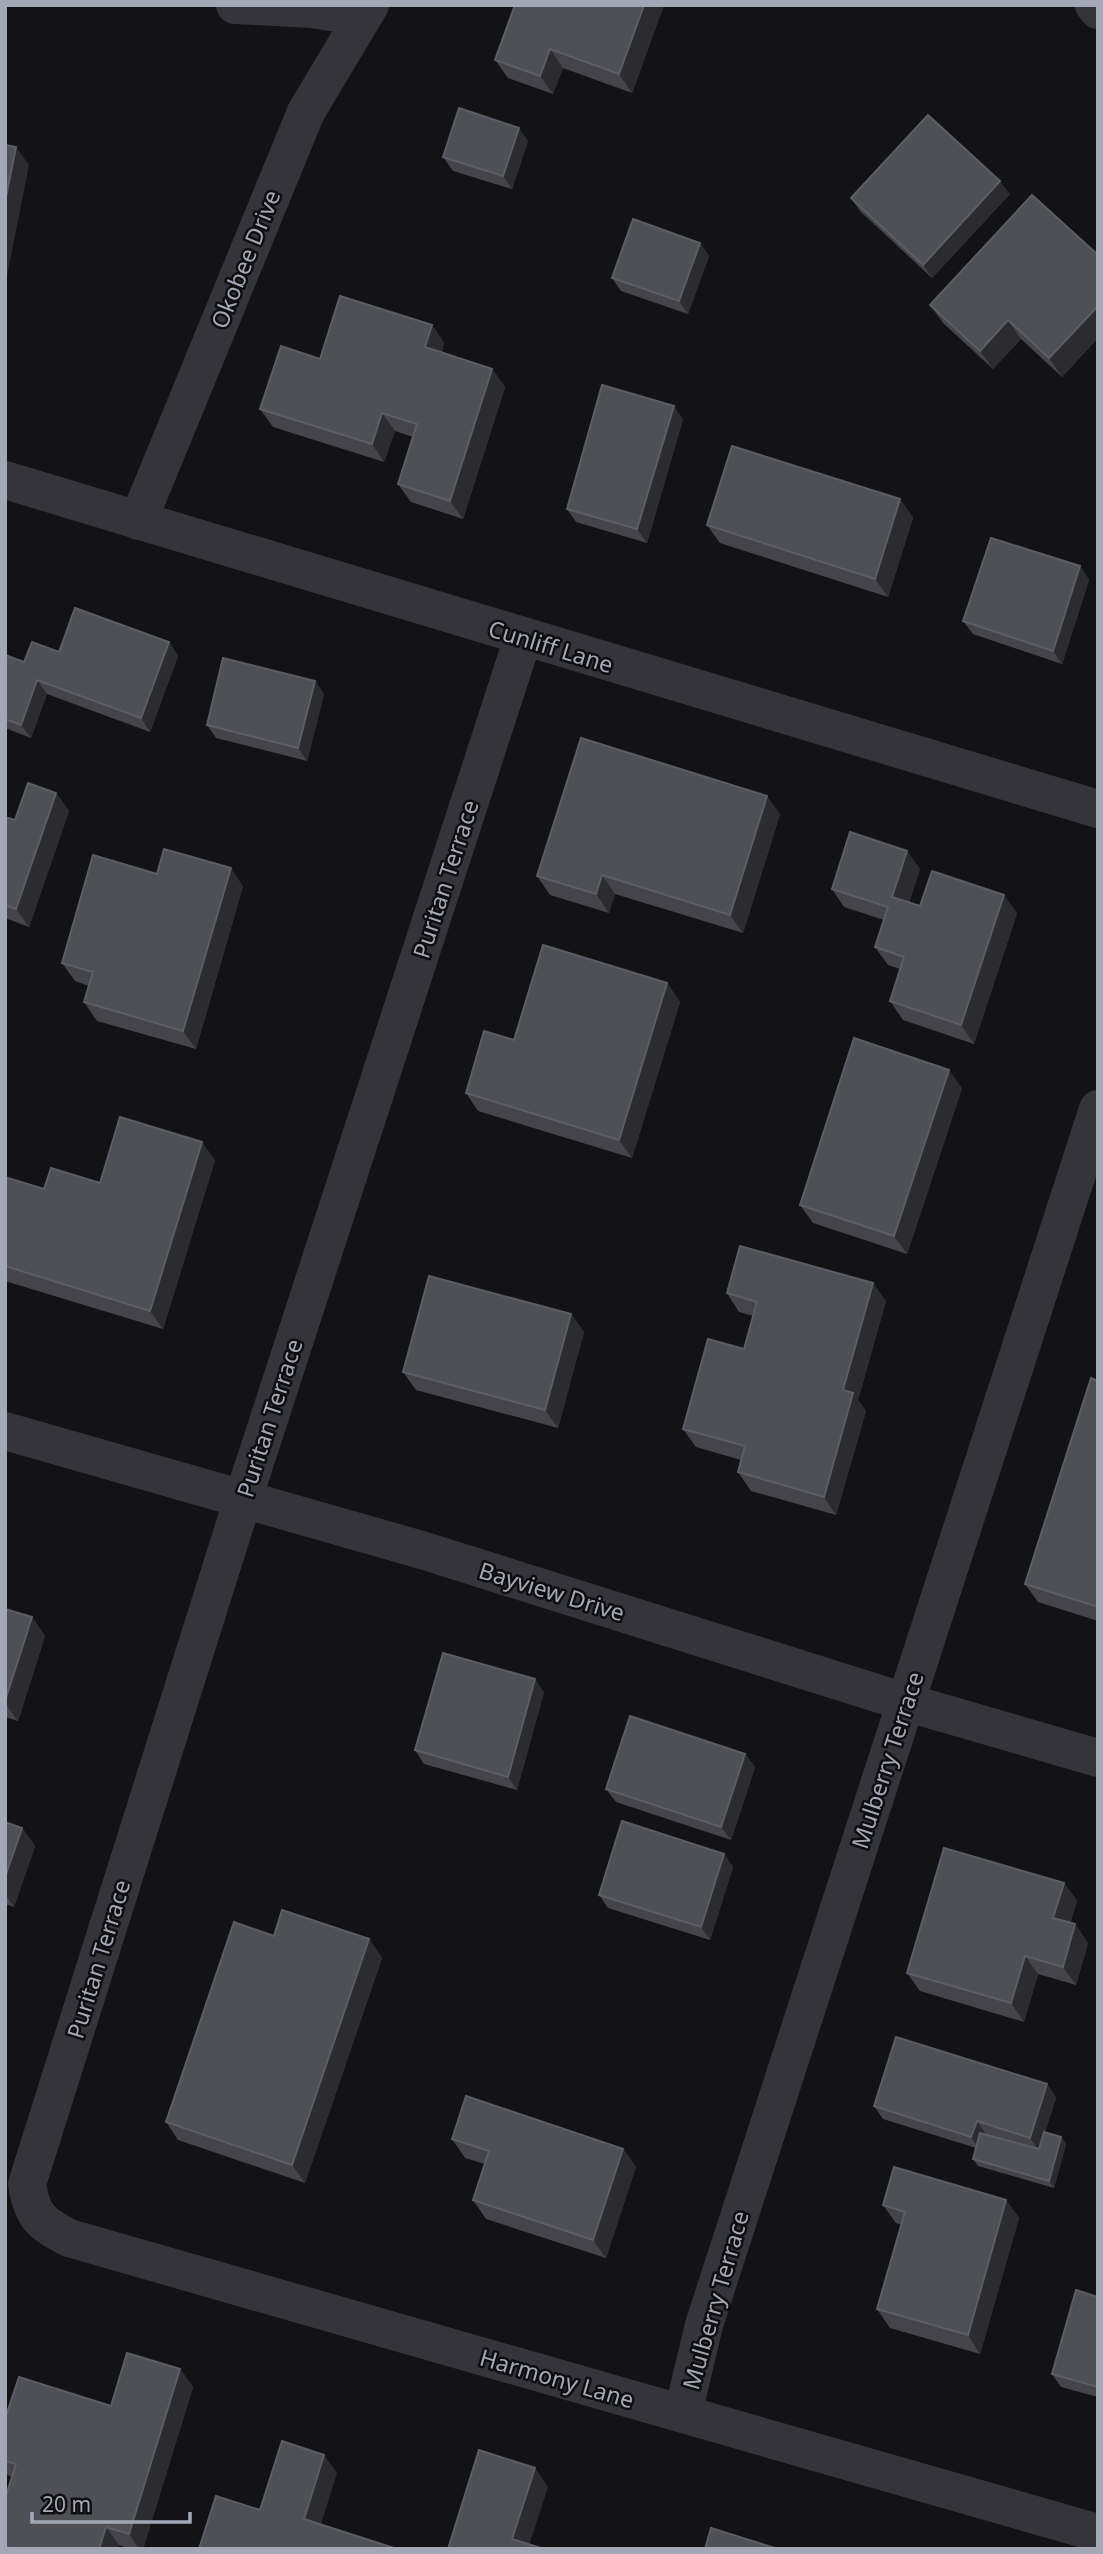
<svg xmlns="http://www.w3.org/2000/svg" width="1103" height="2554" viewBox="0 0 1103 2554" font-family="'Noto Sans',sans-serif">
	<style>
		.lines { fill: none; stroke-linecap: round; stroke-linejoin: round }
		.minor { stroke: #34343a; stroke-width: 38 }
		.tertiary { stroke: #34343a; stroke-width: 38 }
		.wall { fill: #44444a }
		.shaded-wall { fill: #2c2c30 }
		.building { fill: #4f4f56; stroke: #5c5d65; stroke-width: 2 }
		.labels { text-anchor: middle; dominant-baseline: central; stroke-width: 5; stroke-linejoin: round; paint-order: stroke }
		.street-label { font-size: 23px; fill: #a4a8b6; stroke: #0e0e10 }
	</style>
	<rect width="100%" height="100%" fill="#131315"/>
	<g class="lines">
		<!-- minor -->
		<g class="minor">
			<polyline points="235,5 312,9 362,17"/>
			<polyline points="5,480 1098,809"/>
			<polyline points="138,521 306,112 370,5"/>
			<path d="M523,638L243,1499L27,2184C32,2217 41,2223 69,2238L1098,2533"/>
			<polyline points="5,1431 425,1551 905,1702 1098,1758"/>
			<polyline points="683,2413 704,2325 1098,1109"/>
		</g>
		<!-- tertiary -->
		<polyline class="tertiary" points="1094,5 1098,10"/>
	</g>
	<!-- wall -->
	<g class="wall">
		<polygon points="515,5 664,5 632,93 563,68 553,94 508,78 495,60"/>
		<polygon points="528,141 512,189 453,171 443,157"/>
		<polygon points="1010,194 932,278 860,211 851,198"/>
		<polygon points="700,243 709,256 688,314 621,291 612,278"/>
		<polygon points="1098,255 1098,338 1062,377 1021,339 993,369 943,323 930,305"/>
		<polygon points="432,325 444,343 442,352 492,369 505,387 463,519 411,502 398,484 413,437 395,431 384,462 273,427 260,409 320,359"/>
		<polygon points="683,419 647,543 576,522 567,509"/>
		<polygon points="900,499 913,518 888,597 720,543 707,525"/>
		<polygon points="1080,566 1089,580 1062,664 973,634 963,621"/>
		<polygon points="169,642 178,656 150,732 47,694 31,738 5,728 5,655 24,662 59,652"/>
		<polygon points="315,681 324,694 307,761 216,738 207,725"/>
		<polygon points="56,793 69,811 29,927 5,918 5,817 15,820"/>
		<polygon points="780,814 743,933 615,894 609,913 550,895 537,876"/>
		<polygon points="920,869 909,903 920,906 1017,913 974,1044 903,1020 890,1001 900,969 888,965 875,947 884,920 844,907 832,889"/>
		<polygon points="157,874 243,886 196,1049 97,1021 84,1002 89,986 75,981 62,963"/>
		<polygon points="667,983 680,1002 632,1158 478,1111 466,1093 514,1040"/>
		<polygon points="962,1088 907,1254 813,1223 800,1205"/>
		<polygon points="215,1160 163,1329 5,1281 5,1177 44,1189 100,1183"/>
		<polygon points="727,1293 886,1301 858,1400 866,1411 836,1515 751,1491 738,1472 741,1460 696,1447 683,1429 744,1349 753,1316 739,1312"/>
		<polygon points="571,1314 584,1332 558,1428 416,1390 403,1372"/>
		<polygon points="1098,1381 1098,1621 1038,1602 1025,1584"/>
		<polygon points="5,1609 32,1617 45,1636 18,1721 5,1717"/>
		<polygon points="544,1692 517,1790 424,1764 415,1750"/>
		<polygon points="745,1754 755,1767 731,1840 616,1802 606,1789"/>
		<polygon points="5,1822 22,1828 35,1846 14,1907 5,1904"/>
		<polygon points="724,1854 733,1867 710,1940 608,1908 599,1895"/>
		<polygon points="1064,1883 1077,1901 1070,1923 1075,1924 1088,1943 1076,1985 1038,1974 1024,2022 920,1991 907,1973"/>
		<polygon points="274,1936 369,1939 382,1958 305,2183 178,2140 166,2122"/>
		<polygon points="1047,2084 1056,2098 1045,2132 1061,2137 1066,2144 1054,2188 978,2166 973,2159 976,2148 883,2119 874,2106"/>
		<polygon points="452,2139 623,2149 636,2167 606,2258 486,2219 473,2200 485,2164 465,2158"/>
		<polygon points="1006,2200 1019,2218 980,2354 890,2328 877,2309 902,2225 896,2223 883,2205"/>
		<polygon points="1098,2297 1098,2397 1061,2387 1052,2374"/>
		<polygon points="180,2369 193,2387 143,2549 129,2549 119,2545 118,2549 5,2549 5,2499 12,2477 5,2474 5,2419 111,2406"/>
	</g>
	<!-- shaded-wall -->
	<g class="shaded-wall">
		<polygon points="644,5 664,5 632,93 619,74"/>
		<polygon points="550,49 563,68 553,94 540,76"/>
		<polygon points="519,128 528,141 512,189 503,176"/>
		<polygon points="16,147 29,165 5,286 5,202"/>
		<polygon points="1000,181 1010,194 932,278 923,265"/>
		<polygon points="700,243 709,256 688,314 679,301"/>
		<polygon points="1098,306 1098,338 1062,377 1049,358"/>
		<polygon points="1008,320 1021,339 993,369 980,351"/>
		<polygon points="432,325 444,343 438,365 425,347"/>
		<polygon points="492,369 505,387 463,519 450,501"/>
		<polygon points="674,406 683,419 647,543 637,529"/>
		<polygon points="382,413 395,431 384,462 372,444"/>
		<polygon points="900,499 913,518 888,597 875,579"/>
		<polygon points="1080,566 1089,580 1062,664 1053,651"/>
		<polygon points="169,642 178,656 150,732 141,718"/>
		<polygon points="37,680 47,694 31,738 21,725"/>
		<polygon points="315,681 324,694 307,761 298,748"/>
		<polygon points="56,793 69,811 29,927 16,909"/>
		<polygon points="767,796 780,814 743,933 730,915"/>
		<polygon points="907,851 920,869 905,915 892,897"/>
		<polygon points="231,868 243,886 196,1049 183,1031"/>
		<polygon points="602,875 615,894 609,913 596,894"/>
		<polygon points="1004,895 1017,913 974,1044 961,1025"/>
		<polygon points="667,983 680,1002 632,1158 619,1140"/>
		<polygon points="949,1070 962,1088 907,1254 894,1236"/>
		<polygon points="202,1142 215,1160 163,1329 150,1311"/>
		<polygon points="873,1283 886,1301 858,1400 866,1411 836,1515 824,1497 843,1390"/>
		<polygon points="571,1314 584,1332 558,1428 545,1410"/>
		<polygon points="32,1617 45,1636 18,1721 5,1703 5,1701"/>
		<polygon points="535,1679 544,1692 517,1790 508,1777"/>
		<polygon points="745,1754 755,1767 731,1840 721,1827"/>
		<polygon points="22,1828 35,1846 14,1907 5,1894 5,1877"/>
		<polygon points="724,1854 733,1867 710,1940 701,1927"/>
		<polygon points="1064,1883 1077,1901 1066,1937 1053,1918"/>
		<polygon points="1075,1924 1088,1943 1076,1985 1063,1967"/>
		<polygon points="369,1939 382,1958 305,2183 292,2165"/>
		<polygon points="1025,1956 1038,1974 1024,2022 1011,2003"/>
		<polygon points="1047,2084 1056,2098 1039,2151 1030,2138"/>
		<polygon points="977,2121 986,2134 980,2150 971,2137"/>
		<polygon points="1061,2137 1066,2144 1054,2188 1049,2181"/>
		<polygon points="623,2149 636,2167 606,2258 593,2240"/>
		<polygon points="1006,2200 1019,2218 980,2354 968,2335"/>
		<polygon points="180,2369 193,2387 143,2549 139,2549 129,2534"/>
		<polygon points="324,2455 337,2473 317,2537 304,2519"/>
		<polygon points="535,2468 548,2487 528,2549 512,2539"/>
		<polygon points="106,2527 119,2545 118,2549 99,2549"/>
	</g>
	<!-- building -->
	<g class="building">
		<polygon points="515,5 644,5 619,74 550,49 540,76 495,60"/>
		<polygon points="459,108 519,128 503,176 443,157"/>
		<polygon points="928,115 1000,181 923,265 851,198"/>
		<polygon points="5,145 16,147 5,202"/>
		<polygon points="1032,195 1098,255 1098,306 1049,358 1008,320 980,351 930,305"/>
		<polygon points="633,219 700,243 679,301 612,278"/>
		<polygon points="340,296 432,325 425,347 492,369 450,501 398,484 417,424 382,413 372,444 260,409 281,346 320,359"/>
		<polygon points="602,385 674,406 637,529 567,509"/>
		<polygon points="732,446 900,499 875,579 707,525"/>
		<polygon points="991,538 1080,566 1053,651 963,621"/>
		<polygon points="75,608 169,642 141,718 37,680 21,725 5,719 5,655 24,662 32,642 59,652"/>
		<polygon points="223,658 315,681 298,748 207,725"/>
		<polygon points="581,738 767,796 730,915 602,875 596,894 537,876"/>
		<polygon points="28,783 56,793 16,909 5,905 5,817 15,820"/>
		<polygon points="850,832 907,851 892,897 920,906 932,871 1004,895 961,1025 890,1001 904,957 875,947 888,907 832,889"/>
		<polygon points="164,849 231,868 183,1031 84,1002 93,972 62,963 93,855 157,874"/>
		<polygon points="543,945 667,983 619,1140 466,1093 484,1031 514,1040"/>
		<polygon points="854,1038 949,1070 894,1236 800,1205"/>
		<polygon points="120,1117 202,1142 150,1311 5,1266 5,1177 44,1189 51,1168 100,1183"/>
		<polygon points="740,1246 873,1283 843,1390 853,1393 824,1497 738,1472 745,1446 683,1429 708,1339 744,1349 757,1302 727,1293"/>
		<polygon points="429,1276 571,1314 545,1410 403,1372"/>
		<polygon points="1091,1378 1098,1381 1098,1607 1025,1584"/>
		<polygon points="5,1609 32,1617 5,1701"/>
		<polygon points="443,1653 535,1679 508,1777 415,1750"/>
		<polygon points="630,1716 745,1754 721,1827 606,1789"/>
		<polygon points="622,1821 724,1854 701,1927 599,1895"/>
		<polygon points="5,1822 22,1828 5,1877"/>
		<polygon points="944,1848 1064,1883 1053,1918 1075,1924 1063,1967 1025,1956 1011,2003 907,1973"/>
		<polygon points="282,1910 369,1939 292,2165 166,2122 234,1922 274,1936"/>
		<polygon points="896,2037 1047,2084 1030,2138 977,2121 971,2137 874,2106"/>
		<polygon points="466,2096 623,2149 593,2240 473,2200 489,2151 452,2139"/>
		<polygon points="1044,2132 1061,2137 1049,2181 973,2159 980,2133 1039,2149"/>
		<polygon points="894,2167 1006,2200 968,2335 877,2309 905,2212 883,2205"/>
		<polygon points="1076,2290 1098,2297 1098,2387 1052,2374"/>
		<polygon points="127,2353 180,2369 129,2534 106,2527 99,2549 12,2549 5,2546 5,2499 16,2464 5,2461 5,2419 19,2377 111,2406"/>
		<polygon points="282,2441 324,2455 304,2519 397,2549 199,2549 216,2496 260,2510"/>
		<polygon points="479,2450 535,2468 512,2539 544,2549 448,2549"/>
		<polygon points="711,2528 778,2549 705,2549"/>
	</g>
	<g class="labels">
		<!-- street labels -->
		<g class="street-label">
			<text transform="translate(245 259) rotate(-68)">Okobee Drive</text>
			<text transform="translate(551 646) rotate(17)">Cunliff Lane</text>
			<text transform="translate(445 879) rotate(-72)">Puritan Terrace</text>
			<text transform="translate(269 1418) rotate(-72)">Puritan Terrace</text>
			<text transform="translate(552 1591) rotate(17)">Bayview Drive</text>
			<text transform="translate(887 1760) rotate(-72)">Mulberry Terrace</text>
			<text transform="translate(98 1959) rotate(-73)">Puritan Terrace</text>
			<text transform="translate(715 2300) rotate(-74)">Mulberry Terrace</text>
			<text transform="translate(557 2378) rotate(16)">Harmony Lane</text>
		</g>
	</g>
	<!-- border -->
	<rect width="1103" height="2554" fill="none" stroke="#a4a8b6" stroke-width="14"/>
	<!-- scale -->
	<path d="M32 2512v10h158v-10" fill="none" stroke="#a4a8b6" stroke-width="3.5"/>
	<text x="42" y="2512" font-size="21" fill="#a4a8b6" stroke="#0e0e10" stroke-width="5" paint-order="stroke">20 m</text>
</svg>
